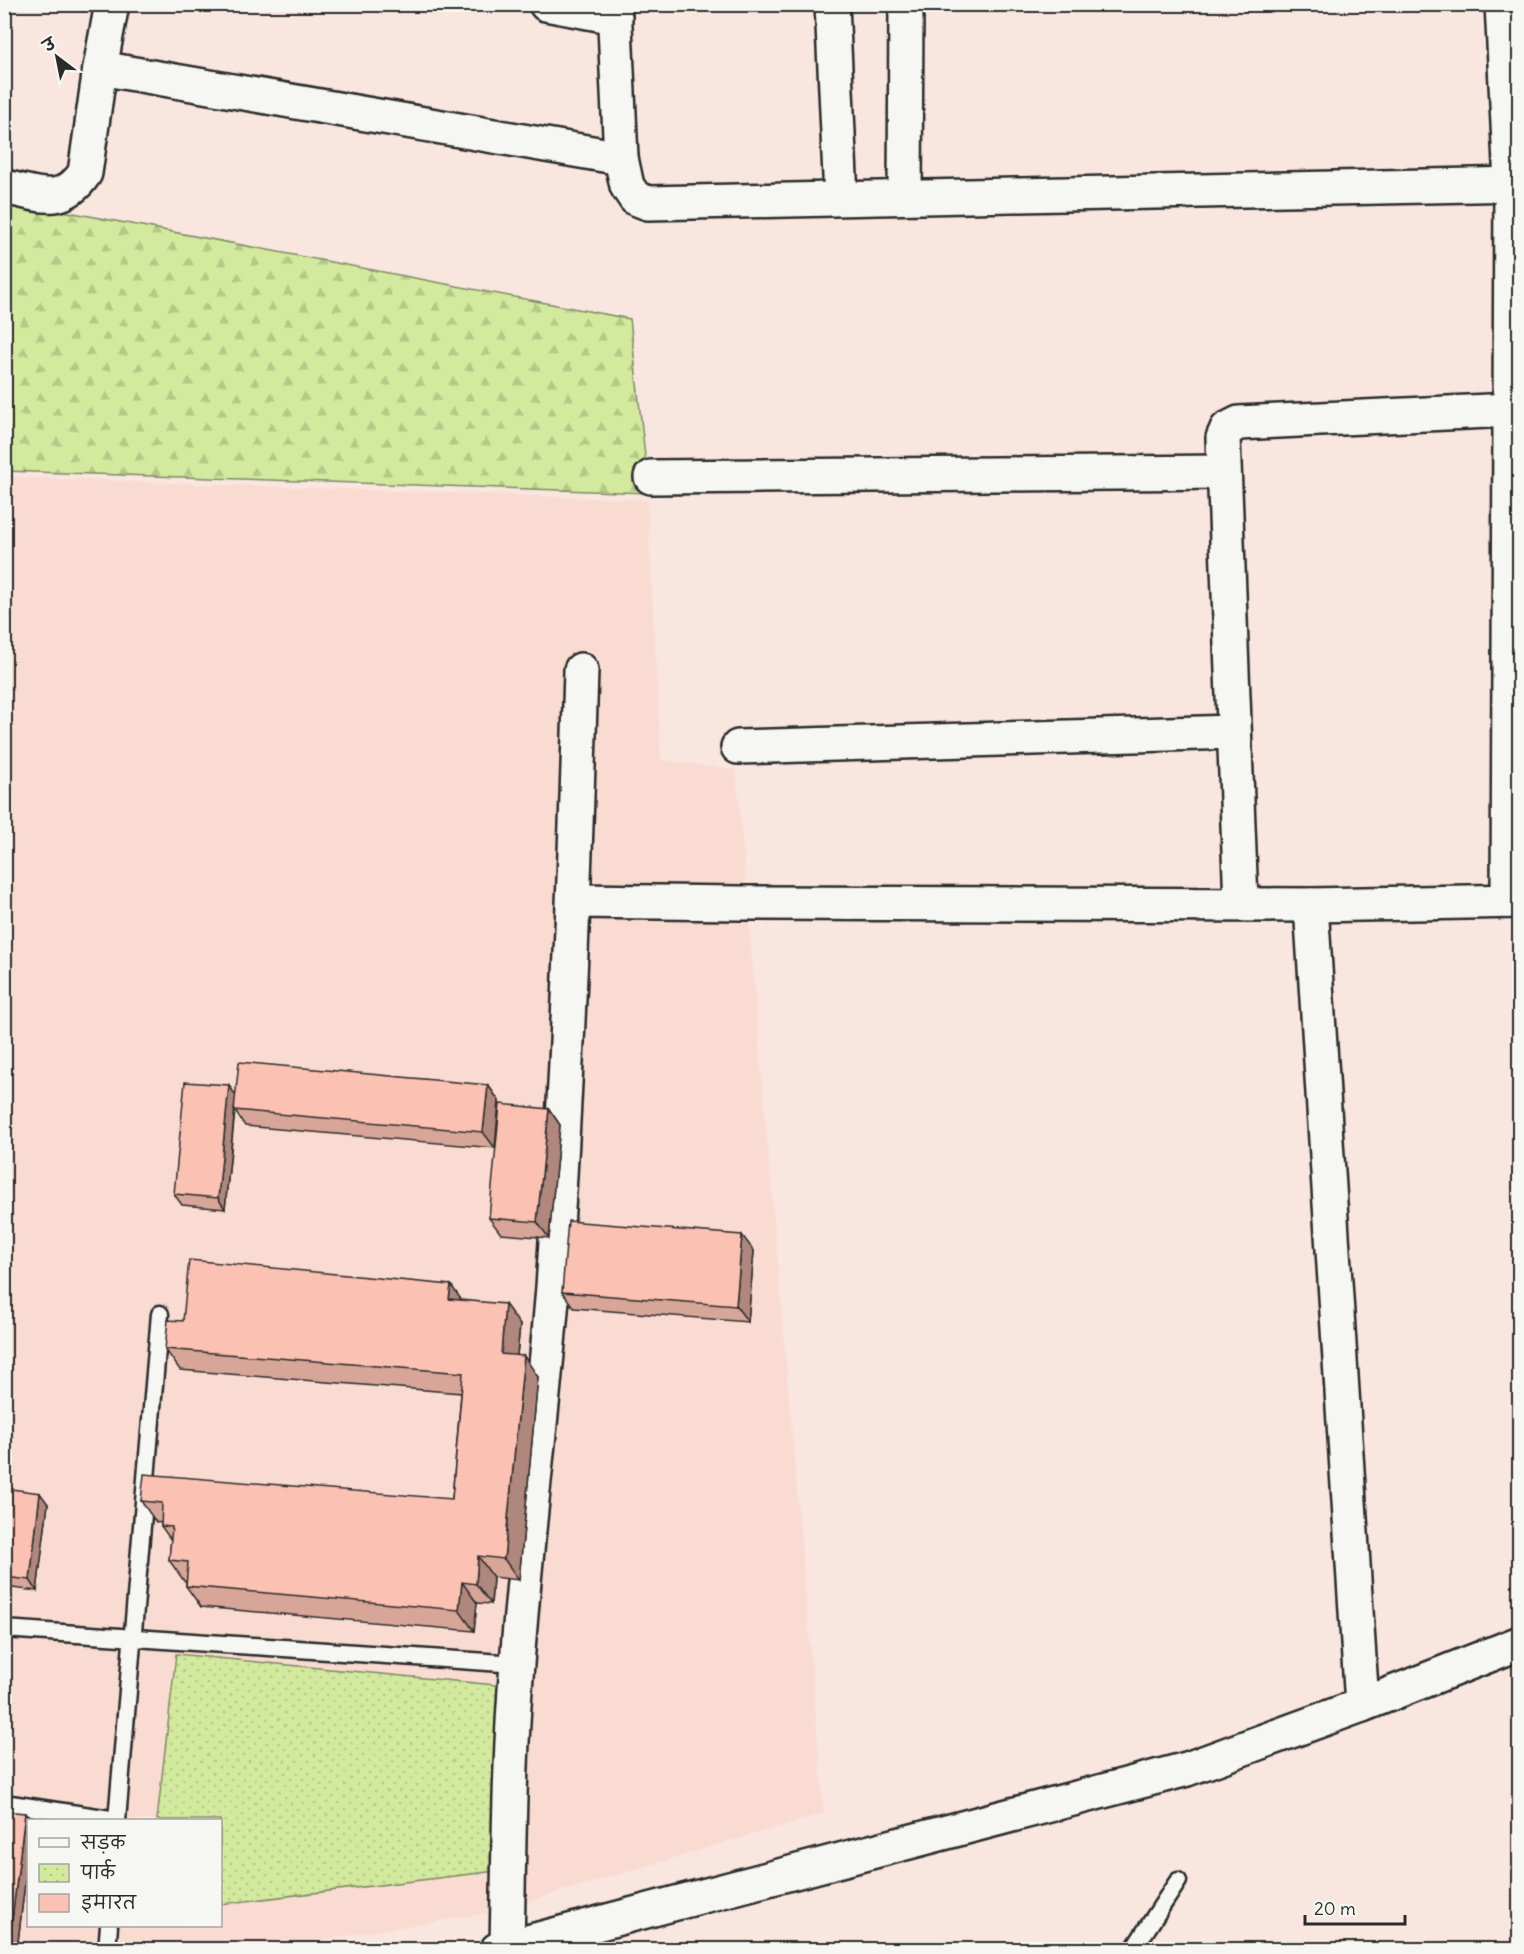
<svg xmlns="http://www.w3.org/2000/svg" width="1524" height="1954" viewBox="0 0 1524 1954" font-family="Delius,'Playpen Sans Deva',sans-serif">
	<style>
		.built { fill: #f9dbd2; fill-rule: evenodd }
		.forest { fill: url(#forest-firs); stroke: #7e8a64; stroke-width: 1.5 }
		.park { fill: url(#park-dots); stroke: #7e8a64; stroke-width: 1.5 }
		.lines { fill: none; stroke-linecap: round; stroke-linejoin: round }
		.lane-casing { stroke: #2b2b2b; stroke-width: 21 }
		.street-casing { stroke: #2b2b2b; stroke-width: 38 }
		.secondary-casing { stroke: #2b2b2b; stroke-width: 38 }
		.lane { stroke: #f6f6f2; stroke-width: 16 }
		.street { stroke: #f6f6f2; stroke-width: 33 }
		.secondary { stroke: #f6f6f2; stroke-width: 33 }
		.wall { fill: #d8a699; stroke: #2b2b2b; stroke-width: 1.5 }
		.shaded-wall { fill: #b0877d; stroke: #2b2b2b; stroke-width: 1.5 }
		.building { fill: #fbc1b2; stroke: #2b2b2b; stroke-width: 1.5 }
	</style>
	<defs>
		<pattern id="forest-firs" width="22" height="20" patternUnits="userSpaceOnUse" patternTransform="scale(1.5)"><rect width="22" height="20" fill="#d2e99e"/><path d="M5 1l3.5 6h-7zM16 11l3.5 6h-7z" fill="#b4c888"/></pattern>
		<pattern id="park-dots" width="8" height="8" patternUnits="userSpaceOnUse" patternTransform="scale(1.5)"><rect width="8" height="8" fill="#d2e99e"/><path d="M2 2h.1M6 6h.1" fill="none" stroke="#b4c888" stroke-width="1.8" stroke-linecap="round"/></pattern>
	</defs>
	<rect width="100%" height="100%" fill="#f8e6df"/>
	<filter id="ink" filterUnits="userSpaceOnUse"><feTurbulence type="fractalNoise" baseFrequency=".0167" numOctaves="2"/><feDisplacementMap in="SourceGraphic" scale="12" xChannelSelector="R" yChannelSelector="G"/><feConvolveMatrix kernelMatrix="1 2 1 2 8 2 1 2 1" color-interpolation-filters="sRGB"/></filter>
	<g filter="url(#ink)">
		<!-- built -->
		<path class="built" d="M5,477L647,500L661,760L736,770L824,1813L493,1912L266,1949L5,1950ZM28,1820H220V1926H28Z"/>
		<!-- forest -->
		<polygon class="forest" points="5,200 630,319 649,493 5,471"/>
		<!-- park -->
		<polygon class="park" points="176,1654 506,1686 496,1871 221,1904 220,1820 157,1820"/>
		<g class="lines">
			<!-- lane casing -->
			<g class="lane-casing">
				<g id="lane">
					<polyline points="4,1629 517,1664"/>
					<polyline points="4,1803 117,1820"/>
					<polyline points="117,1820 160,1314"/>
					<polyline points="107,1950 109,1926"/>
					<polyline points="1133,1950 1178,1881"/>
				</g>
			</g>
			<!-- street casing -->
			<g class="street-casing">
				<g id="street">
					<polyline points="546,4 615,17"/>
					<polyline points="614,4 621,158 627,186 635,198 648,203 1520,184"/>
					<polyline points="832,4 841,198"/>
					<polyline points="1502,4 1511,184 1508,901"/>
					<polyline points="100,68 621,158"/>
					<path d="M4,187C39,194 62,207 85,173L100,68L112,4"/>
					<polyline points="905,197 906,4"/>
					<polyline points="651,477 1224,472"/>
					<polyline points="738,747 1234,732"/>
					<polyline points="574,901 741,903 1311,905 1520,901"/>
					<polyline points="1241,903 1223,438 1227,429 1239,423 1510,410"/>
					<polyline points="1311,905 1362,1705"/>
					<path d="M507,1947C509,1853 509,1758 517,1664C526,1538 543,1413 553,1287C567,1082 575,876 581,670"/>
				</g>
			</g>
			<!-- secondary casing -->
			<g class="secondary-casing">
				<polyline id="secondary" points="497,1950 1187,1769 1362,1705 1520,1643"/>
			</g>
			<!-- lane -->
			<use href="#lane" class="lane"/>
			<!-- street -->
			<use href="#street" class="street"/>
			<!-- secondary -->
			<use href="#secondary" class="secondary"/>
		</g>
		<!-- wall -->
		<g class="wall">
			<polygon points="229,1085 235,1095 488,1085 499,1101 495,1148 245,1126 235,1111 225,1209 182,1205 174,1194"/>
			<polygon points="549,1109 560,1125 549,1238 501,1234 489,1218"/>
			<polygon points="754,1251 748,1322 574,1308 562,1292"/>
			<polygon points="462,1300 520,1325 517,1355 538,1377 519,1580 493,1577 491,1604 477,1603 474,1631 201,1607 186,1586 186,1582 184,1581 169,1560 171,1540 161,1526 161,1523 156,1522 141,1501 452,1499 461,1393 180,1370 165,1349 183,1321"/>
			<polygon points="4,1488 48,1504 37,1591 4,1587"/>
			<polygon points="4,1811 28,1821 28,1857 17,1950 4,1950"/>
		</g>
		<!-- shaded-wall -->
		<g class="shaded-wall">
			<polygon points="229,1085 236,1096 225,1209 218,1198"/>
			<polygon points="488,1085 499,1101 495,1148 483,1132"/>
			<polygon points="549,1109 560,1125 549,1238 537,1222"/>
			<polygon points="742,1235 754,1251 748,1322 736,1306"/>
			<polygon points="451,1285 465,1305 449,1299"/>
			<polygon points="505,1304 520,1325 515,1375 501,1354"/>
			<polygon points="524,1356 538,1377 519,1580 504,1559"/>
			<polygon points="40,1493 48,1504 37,1591 30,1580"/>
			<polygon points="478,1556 493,1577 491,1604 476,1584"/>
			<polygon points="462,1582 477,1603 474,1631 459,1610"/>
			<polygon points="25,1813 30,1821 28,1821 28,1857 17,1950 13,1950 9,1944"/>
		</g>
		<!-- building -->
		<g class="building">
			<polygon points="239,1062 488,1085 483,1132 234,1110"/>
			<polygon points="185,1082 229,1085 218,1198 174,1194"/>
			<polygon points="500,1104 549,1109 537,1222 489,1218"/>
			<polygon points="568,1221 742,1235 736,1306 562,1292"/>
			<polygon points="189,1260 451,1285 449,1299 505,1304 501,1354 524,1356 504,1559 478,1556 476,1584 462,1582 459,1610 186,1586 188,1562 169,1560 172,1527 161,1526 162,1503 141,1501 144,1474 452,1499 463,1373 165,1349 168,1320 183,1321"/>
			<polygon points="4,1488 40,1493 30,1580 4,1577"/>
			<polygon points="4,1811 25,1813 9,1944 4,1943"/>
		</g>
	</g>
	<!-- margin -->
	<rect width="1524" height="1954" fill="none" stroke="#f6f6f2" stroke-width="24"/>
	<rect x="12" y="12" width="1500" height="1930" fill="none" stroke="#2b2b2b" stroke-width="2" filter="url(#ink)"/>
	<!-- legend -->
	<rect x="27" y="1819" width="195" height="108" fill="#f6f6f2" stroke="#a5a5a2" stroke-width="1.5"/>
	<rect x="39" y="1838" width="30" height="9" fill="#f6f6f2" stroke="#a5a5a2" stroke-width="1.5"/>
	<text x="81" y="1849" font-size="18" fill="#2b2b2b">सड़क</text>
	<rect x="39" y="1864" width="30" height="18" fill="url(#park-dots)" stroke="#a5a5a2" stroke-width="1.5"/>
	<text x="81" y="1879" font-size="18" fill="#2b2b2b">पार्क</text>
	<rect x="39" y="1894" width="30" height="18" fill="#fbc1b2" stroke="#a5a5a2" stroke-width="1.5"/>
	<text x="81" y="1909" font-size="18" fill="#2b2b2b">इमारत</text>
	<!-- north arrow -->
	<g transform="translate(57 57) rotate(328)" stroke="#f6f6f2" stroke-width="4.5" paint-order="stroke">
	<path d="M0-4.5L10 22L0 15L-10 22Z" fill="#2b2b2b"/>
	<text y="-9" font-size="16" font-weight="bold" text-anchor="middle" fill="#2b2b2b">उ</text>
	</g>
	<!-- scale -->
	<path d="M1305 1915v9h100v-9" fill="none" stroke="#2b2b2b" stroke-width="3"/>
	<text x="1314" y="1915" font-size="18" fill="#2b2b2b" stroke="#f6f6f2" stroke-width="4.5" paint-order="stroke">20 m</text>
</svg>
